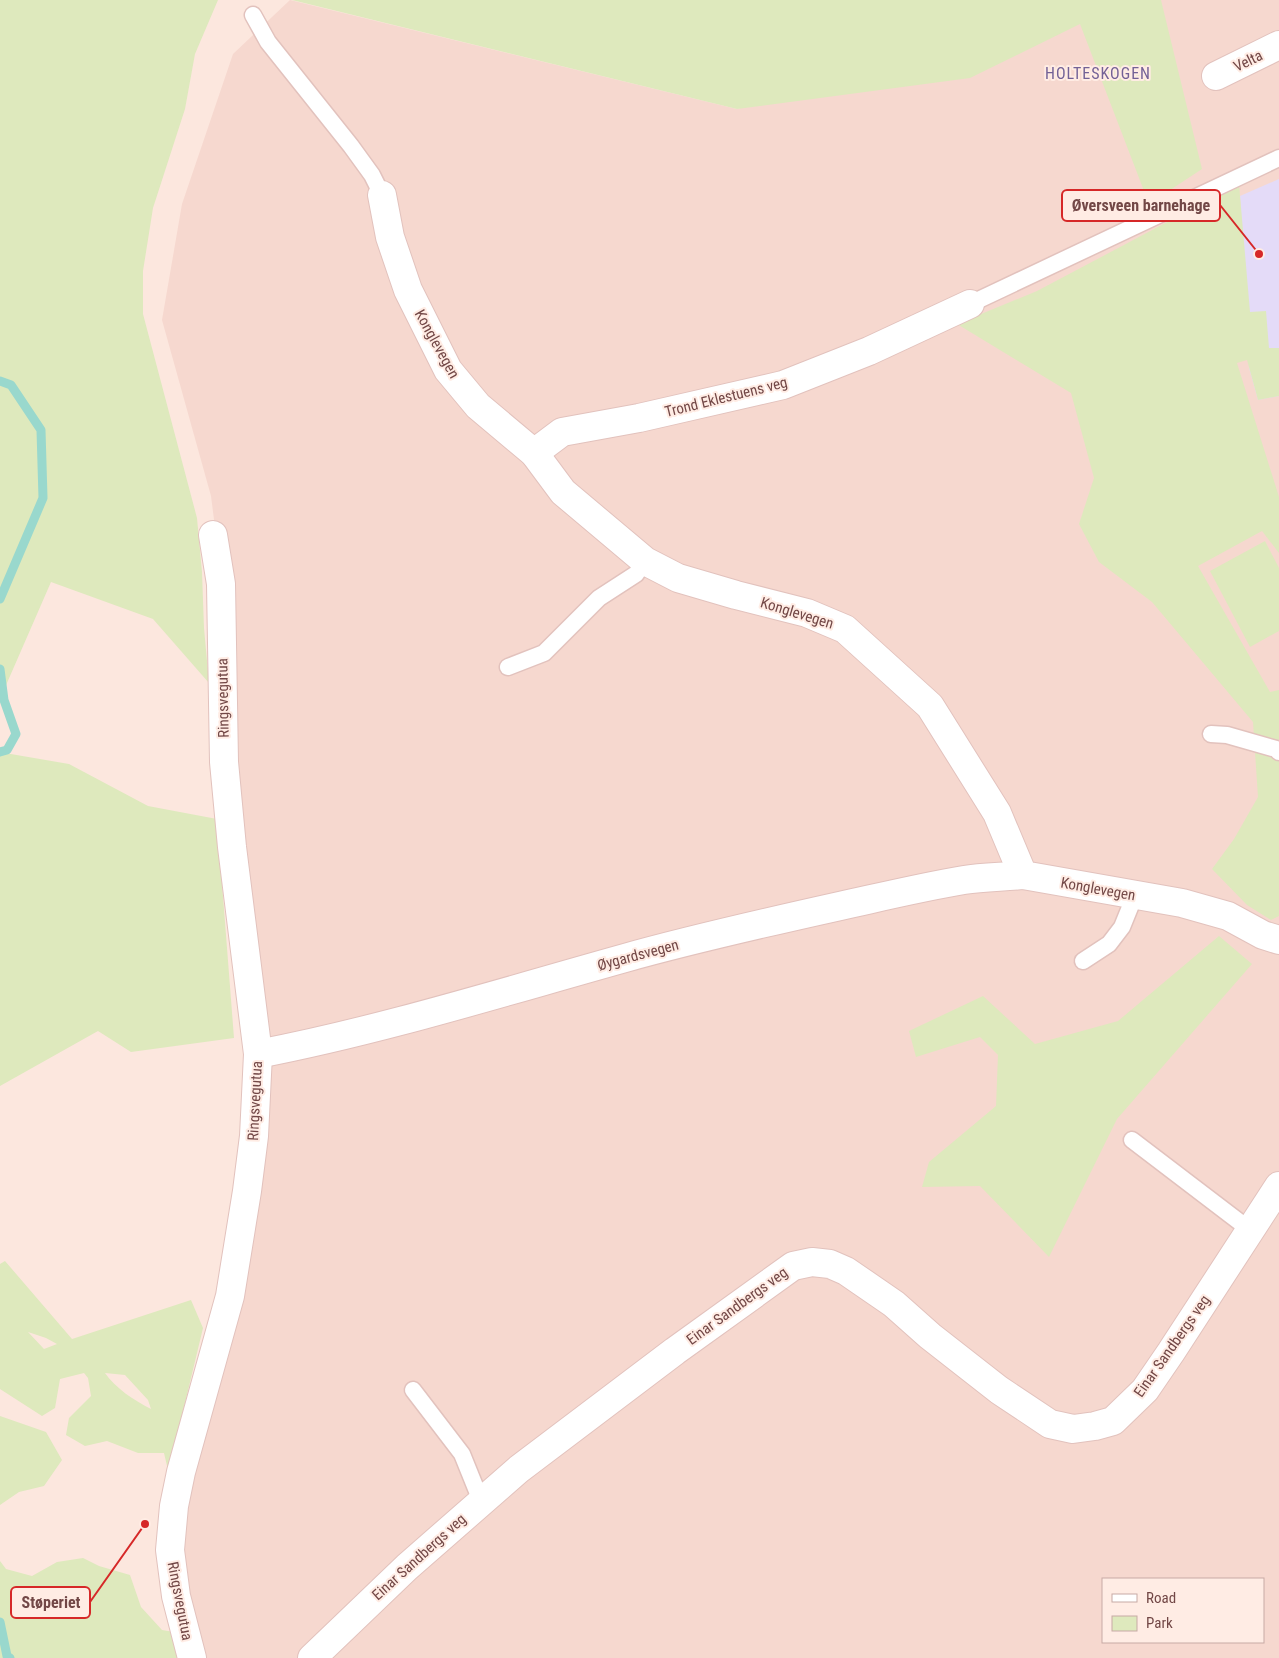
<svg xmlns="http://www.w3.org/2000/svg" width="1279" height="1658" viewBox="0 0 1279 1658" font-family="'Roboto Condensed',sans-serif">
	<style>
		.residential { fill: #f6d8cf; fill-rule: evenodd }
		.education { fill: #e4dbf8 }
		.green { fill: #dee9bd; fill-rule: evenodd }
		.lines { fill: none; stroke-linecap: round; stroke-linejoin: round }
		.stream { stroke: #99d8cd; stroke-width: 9 }
		.lane-casing { stroke: #e2c2bd; stroke-width: 19 }
		.street-casing { stroke: #e2c2bd; stroke-width: 30 }
		.lane { stroke: #fff; stroke-width: 16 }
		.street { stroke: #fff; stroke-width: 28 }
		.labels { text-anchor: middle; dominant-baseline: central; stroke-width: 4; stroke-linejoin: round; paint-order: stroke }
		.street-label { font-size: 15px; fill: #724746; stroke: #ffece4 }
		.neighbourhood-label { font-size: 16px; letter-spacing: 1px; fill: #736196; stroke: #ffece4 }
		.leader { fill: none; stroke: #d62828; stroke-width: 2 }
		.callout-dot { fill: #d62828; stroke: #ffece4; stroke-width: 2 }
		.callout { fill: #ffece4; stroke: #d62828; stroke-width: 2 }
		.callout-label { font-size: 16px; text-anchor: middle; font-weight: bold; fill: #724746 }
	</style>
	<rect width="100%" height="100%" fill="#fce7de"/>
	<!-- residential -->
	<path class="residential" d="M290,0L737,109L1129,0H1279V1658H203L193,1630L184,1556L188,1475L251,1219L246,905L225,606L211,496L162,320L182,204L233,54ZM1103,1579H1263V1642H1103Z"/>
	<!-- education -->
	<polygon class="education" points="1279,179 1279,396 1258,400 1249,368 1240,196"/>
	<!-- green -->
	<g class="green">
		<polygon points="0,0 218,0 195,54 185,109 153,208 143,271 143,314 197,518 202,572 204,628 209,683 153,619 51,582 0,699"/>
		<polygon points="292,0 1161,0 1202,169 1149,204 1080,24 970,78 737,109"/>
		<polygon points="1239,184 1250,312 1266,311 1269,348 1279,348 1279,396 1258,400 1247,360 1237,363 1279,497 1279,553 1262,531 1198,566 1270,692 1279,690 1279,916 1271,920 1247,905 1212,869 1234,839 1258,797 1253,722 1152,602 1099,562 1079,524 1094,478 1071,393 957,324 1037,291"/>
		<polygon points="1265,541 1279,568 1279,631 1250,647 1210,571"/>
		<polygon points="5,753 69,764 148,806 217,819 234,1038 131,1052 98,1031 0,1086 0,755"/>
		<polygon points="1219,936 1252,964 1117,1119 1049,1257 980,1186 922,1187 929,1162 996,1106 998,1055 980,1037 916,1057 909,1031 983,996 1035,1044 1118,1021"/>
		<path d="M5,1261L72,1339L191,1300L203,1328L179,1428L186,1434L168,1470L164,1453H138L107,1441L85,1446L66,1435L69,1418L91,1396L88,1378L84,1373L60,1379L55,1408L42,1416L0,1389V1264ZM28,1332L46,1338L57,1344L44,1349ZM105,1373L125,1375L148,1400L151,1409C135,1401 115,1388 105,1373Z"/>
		<polygon points="0,1416 46,1432 62,1460 44,1486 19,1492 0,1505"/>
		<polygon points="83,1558 99,1566 130,1575 141,1607 162,1630 174,1632 180,1658 0,1658 0,1561 6,1569 32,1576 57,1562"/>
	</g>
	<g class="lines">
		<!-- stream -->
		<g class="stream">
			<polyline points="0,381 11,385 41,430 43,498 0,599"/>
			<polyline points="0,669 4,700 16,734 7,750 0,752"/>
			<polyline points="0,1622 7,1656 10,1658"/>
		</g>
		<!-- lane casing -->
		<g class="lane-casing">
			<g id="lane">
				<polyline points="253,15 268,42 351,146 372,175 382,195"/>
				<polyline points="970,304 1279,158"/>
				<polyline points="508,667 544,653 599,598 636,574 645,561"/>
				<polyline points="1211,734 1227,735 1276,749 1279,752"/>
				<polyline points="1083,961 1109,944 1122,927 1135,895"/>
				<polyline points="1132,1140 1250,1230"/>
				<polyline points="413,1390 462,1454 481,1501"/>
			</g>
		</g>
		<!-- street casing -->
		<g class="street-casing">
			<g id="street">
				<polyline points="1216,76 1279,45"/>
				<polyline points="382,195 390,237 408,290 448,370 478,406 534,453 563,492 645,561 678,578 736,595 807,613 845,629 930,706 997,813 1023,875 1182,903 1228,916 1263,935 1279,940"/>
				<polyline points="534,453 562,432 639,418 783,385 869,351 970,304"/>
				<path d="M258,1054C382,1030 503,992 625,958C696,938 768,922 840,906C881,897 922,887 964,880C983,877 1003,877 1023,875"/>
				<polyline points="192,1658 176,1596 170,1550 174,1506 181,1472 230,1296 247,1191 254,1136 258,1054 232,847 224,762 221,584 213,535"/>
				<polyline points="312,1658 407,1567 519,1469 675,1351 793,1266 812,1262 830,1264 846,1271 894,1304 930,1336 999,1390 1050,1424 1073,1429 1095,1426 1113,1421 1145,1390 1171,1352 1279,1186"/>
			</g>
		</g>
		<!-- lane -->
		<use href="#lane" class="lane"/>
		<!-- street -->
		<use href="#street" class="street"/>
	</g>
	<g class="labels">
		<!-- street labels -->
		<g class="street-label">
			<text transform="translate(1248 61) rotate(-26)">Velta</text>
			<text transform="translate(437 344) rotate(61)">Konglevegen</text>
			<text transform="translate(726 397) rotate(-14)">Trond Eklestuens veg</text>
			<text transform="translate(797 613) rotate(17)">Konglevegen</text>
			<text transform="translate(223 698) rotate(-91)">Ringsvegutua</text>
			<text transform="translate(1098 889) rotate(10)">Konglevegen</text>
			<text transform="translate(638 955) rotate(-15)">Øygardsvegen</text>
			<text transform="translate(255 1101) rotate(-87)">Ringsvegutua</text>
			<text transform="translate(737 1306) rotate(-36)">Einar Sandbergs veg</text>
			<text transform="translate(1172 1346) rotate(-55)">Einar Sandbergs veg</text>
			<text transform="translate(419 1557) rotate(-42)">Einar Sandbergs veg</text>
			<text transform="translate(180 1601) rotate(79)">Ringsvegutua</text>
		</g>
		<!-- neighbourhood labels -->
		<g class="neighbourhood-label">
			<text x="1098" y="73">HOLTESKOGEN</text>
		</g>
	</g>
	<!-- callouts -->
	<path class="leader" d="M1259 254L1220 205M145 1524L90 1602"/>
	<g class="callout-dot">
		<circle cx="1259" cy="254" r="5"/>
		<circle cx="145" cy="1524" r="5"/>
	</g>
	<g class="callout">
		<rect x="1062" y="190" width="158" height="31" rx="5"/>
		<rect x="11" y="1587" width="79" height="31" rx="5"/>
	</g>
	<g class="callout-label">
		<text x="1141" y="211">Øversveen barnehage</text>
		<text x="51" y="1608">Støperiet</text>
	</g>
	<!-- legend -->
	<rect x="1102" y="1578" width="162" height="65" fill="#ffece4" stroke="#c7aaa5"/>
	<rect x="1112" y="1594" width="25" height="8" fill="#ffffff" stroke="#c7aaa5"/>
	<text x="1146" y="1603" font-size="15" fill="#724746">Road</text>
	<rect x="1112" y="1616" width="25" height="15" fill="#dee9bd" stroke="#c7aaa5"/>
	<text x="1146" y="1628" font-size="15" fill="#724746">Park</text>
</svg>
